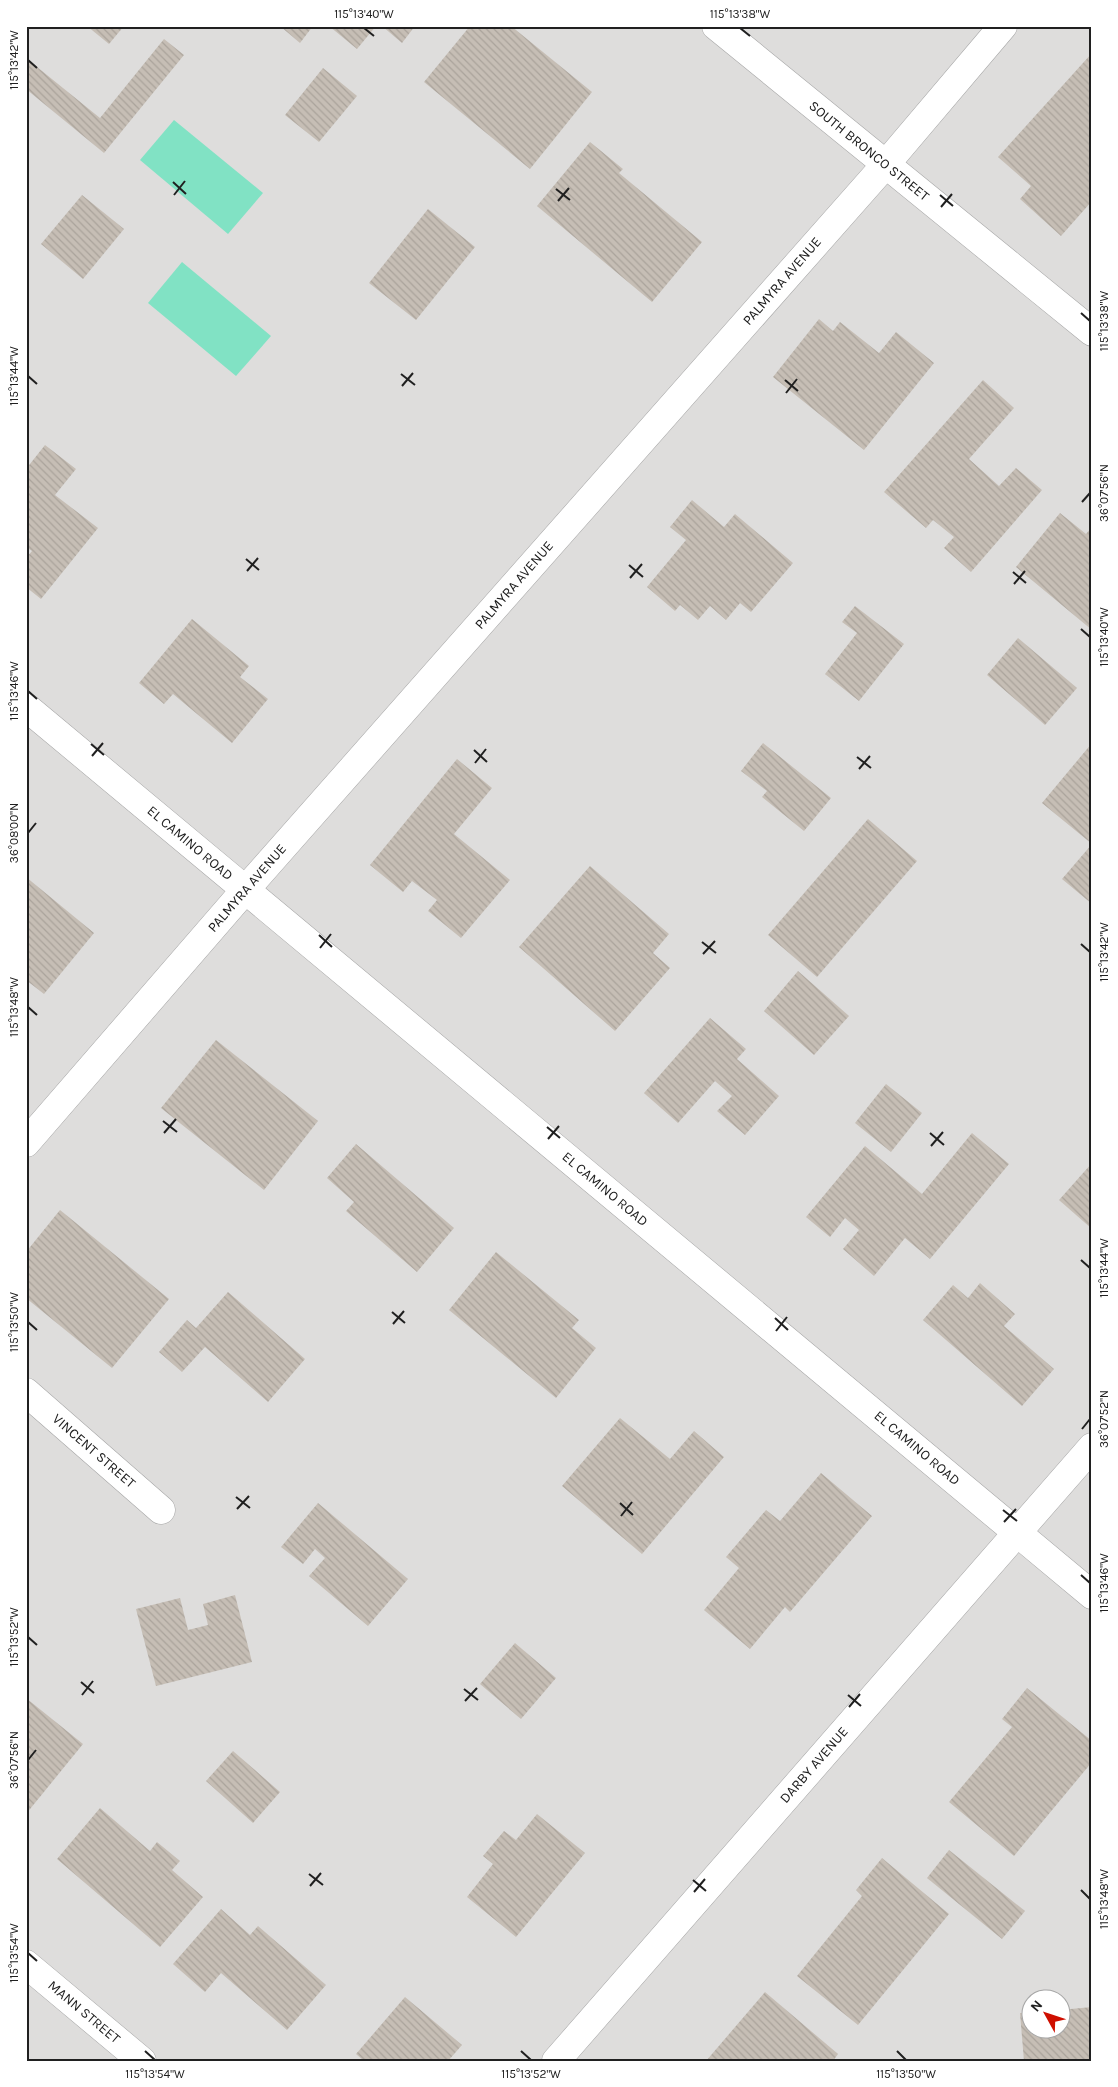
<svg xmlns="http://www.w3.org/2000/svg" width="1118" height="2087" viewBox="0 0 1118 2087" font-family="Karla,sans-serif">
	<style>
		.residential { fill: #dedddc; fill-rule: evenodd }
		.pitch { fill: #81e2c4 }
		.building { fill: url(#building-back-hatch) }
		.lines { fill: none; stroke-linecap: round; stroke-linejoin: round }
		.minor-casing { stroke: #a7a7a7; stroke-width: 29 }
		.minor { stroke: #fff; stroke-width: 28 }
		.ticks { fill: none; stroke: #202020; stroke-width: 2 }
		.labels { text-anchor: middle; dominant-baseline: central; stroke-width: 4.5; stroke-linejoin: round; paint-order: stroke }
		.street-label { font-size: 14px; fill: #202020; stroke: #fff }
		.neatline { fill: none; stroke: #202020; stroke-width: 2 }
		.ticks-label { font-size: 12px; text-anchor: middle; fill: #202020 }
	</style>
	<defs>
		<pattern id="building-back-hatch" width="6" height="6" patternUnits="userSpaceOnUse" patternTransform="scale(1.25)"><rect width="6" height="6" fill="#c6beb5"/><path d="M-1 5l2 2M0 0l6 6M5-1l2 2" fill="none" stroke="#aaa39b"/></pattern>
	</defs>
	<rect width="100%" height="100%" fill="#f1eee6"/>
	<!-- residential -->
	<path class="residential" d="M26,26H1092V2061H26ZM1030,2000H1060V2030H1030Z"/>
	<!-- pitch -->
	<g class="pitch">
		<polygon points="174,120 263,193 228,234 140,160"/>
		<polygon points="182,262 271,336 236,376 148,303"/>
	</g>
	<!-- building -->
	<g class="building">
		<polygon points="87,26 124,26 109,44"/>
		<polygon points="280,26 313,26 300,43"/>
		<polygon points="329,26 376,26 357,49"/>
		<polygon points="382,26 415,26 402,43"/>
		<polygon points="470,26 511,26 592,92 530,169 424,82"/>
		<polygon points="164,39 184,55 104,153 26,89 26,58 100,118"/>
		<polygon points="1092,53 1092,201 1061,236 1020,199 1031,186 998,157"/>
		<polygon points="323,68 357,96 319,142 285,115"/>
		<polygon points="590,142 623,169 619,173 702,242 652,302 537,206"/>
		<polygon points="82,195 124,229 83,279 41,244"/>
		<polygon points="428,209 475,247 416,320 369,283"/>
		<polygon points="819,319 833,331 840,322 879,353 896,332 934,363 864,450 773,377"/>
		<polygon points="983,380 1014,408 969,459 999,486 1016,468 1042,490 971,572 944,548 954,537 933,520 926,528 884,492"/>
		<polygon points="45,445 76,469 55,495 98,528 41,599 26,587 26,558 32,551 26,547 26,469"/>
		<polygon points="692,500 724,527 735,514 793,563 751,612 740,603 726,620 710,606 698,620 680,605 675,611 647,587 686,540 670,527"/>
		<polygon points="1060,513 1086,534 1092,527 1092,630 1016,567"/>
		<polygon points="855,606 904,644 859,701 825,674 857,633 842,622"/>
		<polygon points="192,619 249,666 240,677 268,699 232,743 173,694 164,704 139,683"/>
		<polygon points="1018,638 1077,688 1045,725 987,675"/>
		<polygon points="763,743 831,798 804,831 762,797 767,791 741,771"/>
		<polygon points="1092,743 1092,904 1062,879 1092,844 1042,803"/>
		<polygon points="457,759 492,788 454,834 510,880 461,938 428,911 437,900 412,881 403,892 370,865"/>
		<polygon points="868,819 917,861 817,977 768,935"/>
		<polygon points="590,866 669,934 653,953 670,968 615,1031 519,947"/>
		<polygon points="26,877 94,933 44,994 26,980"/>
		<polygon points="798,971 849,1016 814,1055 764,1011"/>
		<polygon points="710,1018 746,1049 737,1059 779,1096 745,1135 717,1111 732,1096 715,1081 678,1123 644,1093"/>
		<polygon points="216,1040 318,1121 264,1190 161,1108"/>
		<polygon points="886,1084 922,1113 891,1152 855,1123"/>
		<polygon points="972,1133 1009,1164 930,1259 905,1238 874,1276 843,1249 859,1230 845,1218 830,1237 806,1217 865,1146 922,1194"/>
		<polygon points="356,1144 454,1228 417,1272 346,1211 354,1202 327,1178"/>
		<polygon points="1092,1163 1092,1229 1059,1200"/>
		<polygon points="60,1210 169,1299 112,1368 26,1298 26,1252"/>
		<polygon points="496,1252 579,1320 572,1328 596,1348 556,1398 449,1310"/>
		<polygon points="980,1283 1015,1314 1004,1326 1054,1369 1022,1406 923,1320 953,1285 968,1298"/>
		<polygon points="228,1292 305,1359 268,1402 205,1347 182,1372 159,1352 187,1320 196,1328"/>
		<polygon points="620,1418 670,1459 694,1431 724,1457 642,1554 562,1486"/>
		<polygon points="821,1473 872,1516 790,1612 785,1607 750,1649 704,1610 739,1568 726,1557 766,1510 780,1521"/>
		<polygon points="318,1503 408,1579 368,1626 309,1576 325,1558 315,1549 303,1564 281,1547"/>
		<polygon points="235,1595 252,1662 156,1686 136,1609 180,1598 188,1630 208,1625 203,1604"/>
		<polygon points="515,1643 556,1678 521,1719 480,1684"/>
		<polygon points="1027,1688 1092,1741 1092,1762 1014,1856 949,1802 1012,1727 1002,1719"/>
		<polygon points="26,1698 83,1744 26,1814"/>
		<polygon points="233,1751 280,1792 253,1823 206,1781"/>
		<polygon points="100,1808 150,1851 157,1842 180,1861 172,1870 203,1897 160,1947 57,1859"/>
		<polygon points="537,1814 585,1853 516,1937 467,1897 493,1864 483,1856 504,1831 516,1840"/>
		<polygon points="949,1850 1025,1911 1002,1939 927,1878"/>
		<polygon points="882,1858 949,1914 858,2025 797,1976 862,1896 856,1890"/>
		<polygon points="221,1909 250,1935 258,1926 326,1985 287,2030 221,1973 205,1992 173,1964"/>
		<polygon points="765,1992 838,2054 833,2061 706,2061"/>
		<polygon points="405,1997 462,2045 448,2061 364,2061 356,2054"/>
		<polygon points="1092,2007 1092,2058 1090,2061 1024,2061 1020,2013 1030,2013 1030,2030 1060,2030 1060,2010"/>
	</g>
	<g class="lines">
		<!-- minor casing -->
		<g class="minor-casing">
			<g id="minor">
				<polyline points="716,26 1092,332"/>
				<polyline points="26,707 1092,1595"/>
				<polyline points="26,1143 246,889 886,164 1003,26"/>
				<polyline points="26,1392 161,1510"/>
				<polyline points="26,1964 142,2061"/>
				<polyline points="556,2061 1092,1447"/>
			</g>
		</g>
		<!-- minor -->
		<use href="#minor" class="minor"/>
	</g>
	<!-- ticks -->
	<path class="ticks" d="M364,28L374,36M740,28L750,36M28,60L37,68M173,182L186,194M556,189L570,200M174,195L185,181M940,195L953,206M558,201L569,188M941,207L952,194M1081,313L1090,321M401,374L415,385M28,376L37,384M785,380L798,391M402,386L413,373M786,393L797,379M1082,502L1090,493M246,559L259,570M629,565L643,577M247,571L258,558M1013,572L1026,583M630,578L642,564M1014,584L1025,571M1081,629L1090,637M28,691L37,699M91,744L104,755M474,750L487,762M92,756L103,743M857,757L871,768M475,763L486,749M859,769L870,756M28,833L36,823M319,935L332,947M702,942L716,953M1081,944L1090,952M320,948L331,934M703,954L715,941M28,1007L37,1015M163,1121L177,1132M547,1127L560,1138M164,1133L176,1119M930,1133L944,1145M548,1139L559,1126M931,1146L943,1132M1081,1260L1090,1268M392,1312L405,1323M775,1318L788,1330M28,1322L37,1330M393,1324L404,1311M776,1331L787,1317M1082,1429L1090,1419M236,1497L250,1508M620,1503L633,1515M237,1509L249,1496M1003,1510L1017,1521M621,1516L632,1502M1004,1522L1016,1509M1081,1575L1090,1583M28,1637L37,1645M81,1682L94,1693M464,1689L478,1700M82,1695L93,1681M848,1695L861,1706M465,1701L477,1688M849,1707L860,1694M28,1760L36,1750M309,1874L323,1885M693,1880L706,1891M310,1886L321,1873M1081,1890L1090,1899M694,1892L705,1879M28,1953L37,1961M145,2051L155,2060M521,2051L531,2060M897,2051L906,2060"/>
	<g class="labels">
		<!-- street labels -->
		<g class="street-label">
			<text transform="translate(869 151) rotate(39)">SOUTH BRONCO STREET</text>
			<text transform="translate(782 281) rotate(-49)">PALMYRA AVENUE</text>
			<text transform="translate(514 585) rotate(-49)">PALMYRA AVENUE</text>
			<text transform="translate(190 843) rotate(40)">EL CAMINO ROAD</text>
			<text transform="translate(247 888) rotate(-49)">PALMYRA AVENUE</text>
			<text transform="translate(605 1189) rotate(40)">EL CAMINO ROAD</text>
			<text transform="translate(917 1448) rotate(40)">EL CAMINO ROAD</text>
			<text transform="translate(94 1451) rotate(41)">VINCENT STREET</text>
			<text transform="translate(814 1765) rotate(-49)">DARBY AVENUE</text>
			<text transform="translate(84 2012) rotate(40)">MANN STREET</text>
		</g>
	</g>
	<!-- border -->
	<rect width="1118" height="2087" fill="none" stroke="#ffffff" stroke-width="55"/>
	<!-- north arrow -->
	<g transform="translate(1046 2014) rotate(310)"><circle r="24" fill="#ffffff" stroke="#a6a6a6"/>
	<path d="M0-4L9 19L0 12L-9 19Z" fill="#cf0f00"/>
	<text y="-8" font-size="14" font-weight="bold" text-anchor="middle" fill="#202020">N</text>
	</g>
	<rect x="28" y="28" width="1062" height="2032" class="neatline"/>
	<g class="ticks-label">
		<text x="364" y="18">115°13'40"W</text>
		<text x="740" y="18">115°13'38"W</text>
		<text transform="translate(14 60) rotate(-90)" y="4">115°13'42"W</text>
		<text transform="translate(1104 321) rotate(-90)" y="4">115°13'38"W</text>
		<text transform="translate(14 376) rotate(-90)" y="4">115°13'44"W</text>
		<text transform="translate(1104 493) rotate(-90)" y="4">36°07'56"N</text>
		<text transform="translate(1104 637) rotate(-90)" y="4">115°13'40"W</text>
		<text transform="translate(14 691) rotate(-90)" y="4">115°13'46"W</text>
		<text transform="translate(14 833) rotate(-90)" y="4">36°08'00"N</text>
		<text transform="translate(1104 952) rotate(-90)" y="4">115°13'42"W</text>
		<text transform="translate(14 1007) rotate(-90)" y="4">115°13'48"W</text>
		<text transform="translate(1104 1268) rotate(-90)" y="4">115°13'44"W</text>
		<text transform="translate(14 1322) rotate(-90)" y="4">115°13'50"W</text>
		<text transform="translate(1104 1419) rotate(-90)" y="4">36°07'52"N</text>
		<text transform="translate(1104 1583) rotate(-90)" y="4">115°13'46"W</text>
		<text transform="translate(14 1637) rotate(-90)" y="4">115°13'52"W</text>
		<text transform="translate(14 1760) rotate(-90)" y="4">36°07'56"N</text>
		<text transform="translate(1104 1899) rotate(-90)" y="4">115°13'48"W</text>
		<text transform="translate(14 1953) rotate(-90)" y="4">115°13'54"W</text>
		<text x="155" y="2078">115°13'54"W</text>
		<text x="531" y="2078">115°13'52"W</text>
		<text x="906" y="2078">115°13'50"W</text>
	</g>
</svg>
